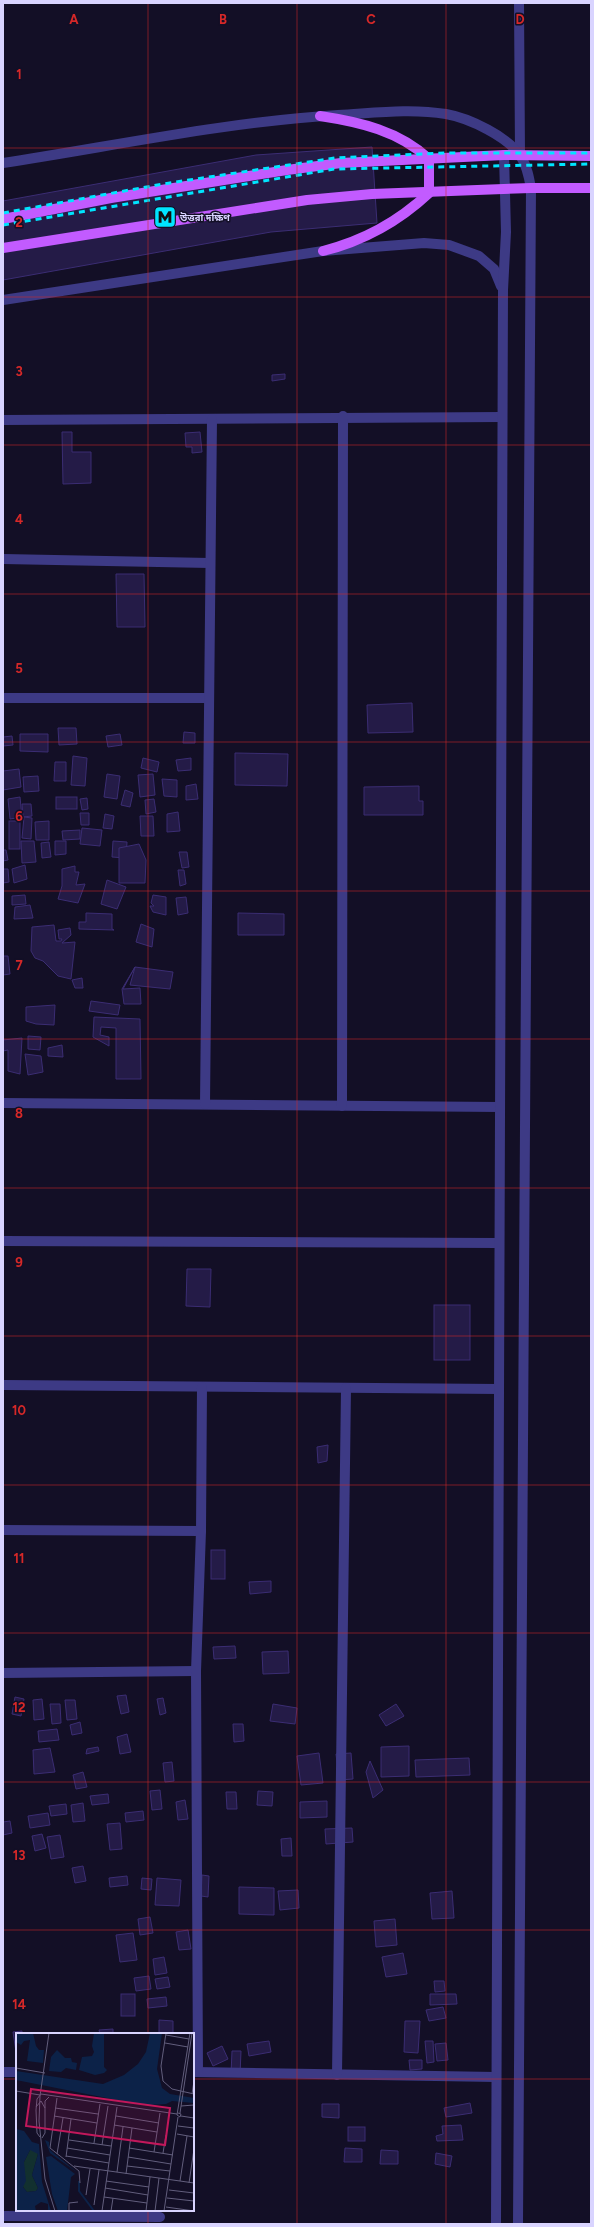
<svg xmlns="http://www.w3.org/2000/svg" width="594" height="2227" viewBox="0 0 594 2227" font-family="Figtree,'Noto Sans Bengali',sans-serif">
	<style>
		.building { fill: #241b47; stroke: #3b2d73 }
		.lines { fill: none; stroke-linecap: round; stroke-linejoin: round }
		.minor { stroke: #3d3a85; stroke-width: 10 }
		.major { stroke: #c25bff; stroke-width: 10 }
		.rail { stroke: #00e5ff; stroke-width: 3; stroke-dasharray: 6 5; stroke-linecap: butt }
		.grid { fill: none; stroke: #d62828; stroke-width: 1; stroke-opacity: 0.55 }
		.labels { text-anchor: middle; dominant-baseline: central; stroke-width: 3; stroke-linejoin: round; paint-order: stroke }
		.poi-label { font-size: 10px; font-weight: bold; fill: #d9d4ff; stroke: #130f26; text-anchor: start }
		.inset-river { fill: none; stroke: #0c2248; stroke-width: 2 }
		.inset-road { fill: none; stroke: #625e7d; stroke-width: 1 }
		.view { fill: #c2185b; fill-opacity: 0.15; stroke: #c2185b; stroke-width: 2 }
		.inset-edge { fill: none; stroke: #d9d4ff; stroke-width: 2 }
		.grid-label { font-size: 13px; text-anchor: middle; font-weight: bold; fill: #d62828; stroke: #130f26; stroke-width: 3; stroke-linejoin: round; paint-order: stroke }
	</style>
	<rect width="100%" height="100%" fill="#130f26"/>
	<!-- building -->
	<g class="building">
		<polygon points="372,147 377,223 271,232 3,280 3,201 256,155"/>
		<polygon points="285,374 285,379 272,381 272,375"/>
		<polygon points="62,432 72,432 72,452 91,452 91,483 63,484"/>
		<polygon points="200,432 202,452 192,453 192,447 186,447 185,433"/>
		<polygon points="116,574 144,574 145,627 117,627"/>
		<polygon points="412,703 413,732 368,733 367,705"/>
		<polygon points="58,728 76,728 77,744 59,745"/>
		<polygon points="184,732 195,733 195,743 183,743"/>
		<polygon points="20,734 48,734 48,752 20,751"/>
		<polygon points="120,734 122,745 108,747 106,736"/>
		<polygon points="12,736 13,745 3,746 3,737"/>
		<polygon points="235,753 288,754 287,786 235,785"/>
		<polygon points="73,756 87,758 85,786 71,785"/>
		<polygon points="143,758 159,762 157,772 141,768"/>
		<polygon points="191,758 191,770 178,771 176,760"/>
		<polygon points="55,762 66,762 66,781 54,781"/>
		<polygon points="19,769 21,787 3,790 3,771"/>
		<polygon points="107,774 120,776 117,799 104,797"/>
		<polygon points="153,774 155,795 140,797 138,775"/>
		<polygon points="38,776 39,791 24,792 23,777"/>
		<polygon points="162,779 177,780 177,797 164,796"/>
		<polygon points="196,784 198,799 186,800 186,786"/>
		<polygon points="419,786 419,801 423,801 423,815 364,815 364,787"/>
		<polygon points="125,790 133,793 130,807 121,805"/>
		<polygon points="20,797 22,817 10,819 8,799"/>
		<rect x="56" y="797" width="21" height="12"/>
		<polygon points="87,798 88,809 82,810 80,799"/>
		<polygon points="154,799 156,812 146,814 145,800"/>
		<polygon points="22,804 31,804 32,816 23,817"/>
		<polygon points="178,812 180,831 167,832 167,814"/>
		<polygon points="80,813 89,813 89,825 81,825"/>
		<polygon points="105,814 114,816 112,829 103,828"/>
		<polygon points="140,816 153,816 154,836 141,836"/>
		<polygon points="24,817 32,818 31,839 22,838"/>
		<rect x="9" y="821" width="11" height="28"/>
		<polygon points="49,821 49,840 36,840 35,822"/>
		<polygon points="82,828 102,830 100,846 80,844"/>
		<polygon points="80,830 80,839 63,840 62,831"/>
		<polygon points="21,841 34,841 36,862 22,863"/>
		<polygon points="55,841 66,841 66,854 55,855"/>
		<polygon points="113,841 127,842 126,858 112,857"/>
		<polygon points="49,842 51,857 42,858 41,843"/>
		<polygon points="139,844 146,860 145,883 119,883 119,848"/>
		<polygon points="3,850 6,850 8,860 3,861"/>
		<polygon points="179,852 187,852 189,867 182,868"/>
		<polygon points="25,865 27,879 14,883 12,869"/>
		<polygon points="75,866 75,872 79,872 76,885 85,884 78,903 58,899 62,886 62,869"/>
		<polygon points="3,869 8,869 9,882 3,883"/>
		<polygon points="178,870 184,870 186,884 180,886"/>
		<polygon points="107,880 126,887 117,909 101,904"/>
		<polygon points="25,895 26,904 12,905 12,896"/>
		<polygon points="153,895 166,897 166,915 153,912 150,906 154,906 151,903"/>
		<polygon points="186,897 188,913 178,915 176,898"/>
		<polygon points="30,905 33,918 14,919 15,907"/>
		<polygon points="86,913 112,914 112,929 114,930 79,929 79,922 86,922"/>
		<polygon points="238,913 284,914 284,935 238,935"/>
		<polygon points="141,924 154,929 152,947 136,942"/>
		<polygon points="54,925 56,941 61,941 62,939 59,939 58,930 70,928 71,935 62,943 75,942 71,979 58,976 43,961 35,958 31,951 32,927"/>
		<polygon points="3,956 8,956 10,974 3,975"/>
		<polygon points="135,967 173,972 170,989 130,985"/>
		<polygon points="135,967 123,989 140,988 141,1004 124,1004 122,989"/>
		<polygon points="82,978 83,988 75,988 72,980"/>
		<polygon points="91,1001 120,1005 118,1015 89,1011"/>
		<polygon points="55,1005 54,1025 36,1024 26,1021 26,1007"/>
		<polygon points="94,1017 140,1019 141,1079 116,1079 116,1028 101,1027 100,1035 109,1037 109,1046 93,1037"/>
		<polygon points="28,1036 41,1037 40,1050 28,1049"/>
		<polygon points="22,1038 20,1074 8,1071 8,1050 3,1051 3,1040"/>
		<polygon points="62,1045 63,1057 48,1056 48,1048"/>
		<polygon points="25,1054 41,1056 43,1072 28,1075"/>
		<polygon points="187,1269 211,1269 210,1307 186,1306"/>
		<rect x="434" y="1305" width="36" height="55"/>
		<polygon points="328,1445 327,1461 318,1463 317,1447"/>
		<rect x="211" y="1550" width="14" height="29"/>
		<polygon points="271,1581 271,1592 250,1594 249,1582"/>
		<polygon points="235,1646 236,1658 214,1659 213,1647"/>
		<polygon points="288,1651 289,1673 263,1674 262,1652"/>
		<polygon points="126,1695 129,1712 121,1714 117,1696"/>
		<polygon points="15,1697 24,1699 21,1716 12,1714"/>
		<polygon points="163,1698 166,1713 160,1715 157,1699"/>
		<polygon points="42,1699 44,1719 34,1720 33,1700"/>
		<polygon points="65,1700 75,1700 77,1719 67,1720"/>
		<polygon points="50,1704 60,1704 61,1723 52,1724"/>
		<polygon points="273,1704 297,1708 295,1724 270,1721"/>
		<polygon points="396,1704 404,1716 386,1726 379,1715"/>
		<polygon points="80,1722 82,1733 72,1735 70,1725"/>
		<polygon points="233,1724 243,1724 244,1741 234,1742"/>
		<polygon points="57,1729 59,1740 39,1742 38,1731"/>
		<polygon points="127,1734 131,1752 120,1754 117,1737"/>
		<polygon points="409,1746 409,1776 381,1777 381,1747"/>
		<polygon points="98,1747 99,1751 86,1754 87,1749"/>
		<polygon points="50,1748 55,1772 34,1774 33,1750"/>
		<polygon points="319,1753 323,1783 301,1785 297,1756"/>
		<polygon points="351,1753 353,1779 339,1780 336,1754"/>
		<polygon points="469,1758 470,1775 416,1777 415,1760"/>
		<polygon points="370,1761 383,1790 373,1798 366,1772"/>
		<polygon points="172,1762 174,1781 165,1782 163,1763"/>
		<polygon points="83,1772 87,1787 76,1789 73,1775"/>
		<polygon points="160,1790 162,1809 152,1810 150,1791"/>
		<polygon points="258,1791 273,1792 272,1806 257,1805"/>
		<polygon points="226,1792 236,1792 237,1809 227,1809"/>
		<polygon points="108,1794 109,1803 92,1805 90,1796"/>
		<polygon points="185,1800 188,1819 178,1820 176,1802"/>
		<polygon points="327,1801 327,1817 300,1818 300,1802"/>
		<polygon points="83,1803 85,1821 73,1822 71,1805"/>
		<polygon points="66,1804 67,1814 51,1816 49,1806"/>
		<polygon points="143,1811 144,1820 126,1822 125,1813"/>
		<polygon points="48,1813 50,1825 30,1828 28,1816"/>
		<polygon points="10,1821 12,1833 3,1835 3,1822"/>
		<polygon points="120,1823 122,1849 110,1850 107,1824"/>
		<polygon points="352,1828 353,1842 326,1844 325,1829"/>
		<polygon points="42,1834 46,1848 35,1851 32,1836"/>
		<polygon points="60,1835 64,1857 51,1859 47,1837"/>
		<polygon points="291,1838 292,1856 282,1856 281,1839"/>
		<polygon points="83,1866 86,1881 75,1883 72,1868"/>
		<polygon points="202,1875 209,1876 208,1897 201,1896"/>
		<polygon points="127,1876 128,1885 110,1887 109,1878"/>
		<polygon points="142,1878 152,1879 151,1890 141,1889"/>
		<polygon points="157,1878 181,1880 179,1906 155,1905"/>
		<polygon points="239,1887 274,1888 274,1915 239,1914"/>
		<polygon points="298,1890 299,1908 280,1910 278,1891"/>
		<polygon points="452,1891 454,1918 432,1919 430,1893"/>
		<polygon points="150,1917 153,1933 140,1935 138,1919"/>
		<polygon points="395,1919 397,1945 376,1947 374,1921"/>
		<polygon points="188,1930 191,1949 179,1950 176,1932"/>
		<polygon points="133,1933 137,1960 120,1962 116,1935"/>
		<polygon points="403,1953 407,1974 386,1977 382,1957"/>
		<polygon points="164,1957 167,1973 155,1975 153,1959"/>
		<polygon points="149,1976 151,1989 136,1991 134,1978"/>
		<polygon points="168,1977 170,1987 157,1989 155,1979"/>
		<polygon points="434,1981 444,1981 445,1991 435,1992"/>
		<rect x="121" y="1994" width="14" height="22"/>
		<polygon points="430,1994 456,1994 457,2004 430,2005"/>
		<polygon points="166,1997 167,2006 148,2008 147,1999"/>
		<polygon points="443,2007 446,2018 429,2021 426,2010"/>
		<polygon points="159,2020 173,2021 173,2034 159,2034"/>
		<polygon points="405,2021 420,2021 418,2053 404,2052"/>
		<polygon points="113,2029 113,2034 100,2034 99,2030"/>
		<polygon points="22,2031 22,2034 17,2034 16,2052 13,2032"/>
		<polygon points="269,2041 271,2052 249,2056 247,2044"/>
		<polygon points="425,2041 433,2041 434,2062 427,2063"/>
		<polygon points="446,2043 448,2060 437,2061 435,2044"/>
		<polygon points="222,2046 228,2059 213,2066 207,2053"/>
		<polygon points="232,2051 241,2051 240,2075 231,2074"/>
		<polygon points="409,2060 422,2060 422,2069 410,2070"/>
		<polygon points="470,2103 472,2113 446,2117 444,2108"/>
		<polygon points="322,2104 339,2104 339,2118 322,2117"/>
		<polygon points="461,2125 463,2140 437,2141 436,2136 443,2134 442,2126"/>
		<rect x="348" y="2127" width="17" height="14"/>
		<polygon points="345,2148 362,2149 362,2162 344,2162"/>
		<polygon points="381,2150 398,2151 398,2164 380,2164"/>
		<polygon points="436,2153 452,2156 450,2167 435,2164"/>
	</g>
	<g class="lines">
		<!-- minor -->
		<g class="minor">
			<polyline points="519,3 520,155"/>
			<path d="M3,163C114,146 226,122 338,115C374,113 410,108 446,114C469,118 509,137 521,157C527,166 529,177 531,188L518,2224"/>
			<polyline points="3,300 323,251 424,243 449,245 479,256 494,269 501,286"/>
			<polyline points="3,420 502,417"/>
			<polyline points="3,559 210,563"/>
			<polyline points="3,698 209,698"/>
			<polyline points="3,1103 500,1107"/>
			<polyline points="205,1104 212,419"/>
			<polyline points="342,1106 343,416"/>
			<polyline points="3,1241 499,1243"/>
			<polyline points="3,1385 499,1389"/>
			<polyline points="3,1530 201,1531"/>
			<polyline points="3,1673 196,1671"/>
			<polyline points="3,2072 17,2072"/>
			<polyline points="193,2072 496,2077"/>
			<polyline points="198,2072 196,1671 201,1531 202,1387"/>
			<polyline points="337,2075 346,1388"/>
			<polyline points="3,2216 160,2217"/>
			<polyline points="496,2224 503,290 506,232 504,155"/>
		</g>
		<!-- major -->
		<g class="major">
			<path d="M320,116C360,122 399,131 429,159V193C398,222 363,241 323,251"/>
			<polyline points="3,219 111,198 287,170 341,163 504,155 591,156"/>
			<polyline points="3,248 307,200 372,194 531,188 591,188"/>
		</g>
		<!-- rail -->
		<g class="rail">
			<polyline points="3,213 163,184 335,158 446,153 591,153"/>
			<polyline points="3,225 334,169 591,164"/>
		</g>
	</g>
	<!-- grid -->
	<path class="grid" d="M148,3V2034M297,3V2224M446,3V2224M3,148H591M3,297H591M3,445H591M3,594H591M3,742H591M3,891H591M3,1039H591M3,1188H591M3,1336H591M3,1485H591M3,1633H591M3,1782H591M3,1930H591M3,2079H17M193,2079H591M148,2210V2224"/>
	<!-- icons -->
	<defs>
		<g id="metro-square" transform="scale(1.15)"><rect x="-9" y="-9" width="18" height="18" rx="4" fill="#00e5ff" stroke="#130f26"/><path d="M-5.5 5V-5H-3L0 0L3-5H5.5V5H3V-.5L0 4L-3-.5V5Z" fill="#111"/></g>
	</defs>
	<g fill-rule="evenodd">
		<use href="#metro-square" x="165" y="217"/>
	</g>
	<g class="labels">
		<!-- poi labels -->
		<g class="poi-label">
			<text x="180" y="217">উত্তরা দক্ষিণ</text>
		</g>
	</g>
	<!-- overview -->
	<g transform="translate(16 2033)">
		<rect width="178" height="178" fill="#130f26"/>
		<path d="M14,117H18L22,121L16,142L22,155L20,158L11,159L7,154L8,129Z" fill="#12302f"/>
		<path d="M0,0H17L20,13L23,17H28L27,30L11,28L14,7L8,8L5,12L0,9ZM78,0H88V34L91,37L88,40L79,42L63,37L66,24L76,23L78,19L76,13ZM134,0H146L141,36L146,55L154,61L178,65V70L156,68L150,71L132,72L106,68L0,47V38L87,51L108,42L122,31L130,19ZM41,17L49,25H55L56,29L61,30L60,37L50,35L45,39L33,38L35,24ZM0,96L8,98L16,109L23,111L26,149L35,178H32V171L25,169L19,173L20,178H0ZM14,117L22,121L16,142L22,155L20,158L11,159L7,154L10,148L8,129ZM29,107L33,109L34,117L62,140L34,120ZM35,123L59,141L55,144L51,178H42L36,161L30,124Z" fill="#0c2248" fill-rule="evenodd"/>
		<path class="inset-river" d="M63,148V158L78,178"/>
		<path class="inset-road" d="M33,0L24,63L23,88L29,146L39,178M150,0L145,33L147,48L156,56L178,61M150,2L173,6M149,10L172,14M0,35L29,40M0,58L24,62M176,61L178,48M41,65L34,115L63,138L64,150M165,73L178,72M20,74L25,68L29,75M39,75L82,81M162,80L165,81L164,84L161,82L174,0M164,80L176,0M38,83L81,90M100,83L143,90M165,83L178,85M98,92L141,99M162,93L178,95M161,101L178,104M24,104L21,100L20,77L21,66L25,61L161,81M26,105L29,100V68L33,64M53,107L95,113M78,110L84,71M86,112L92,73M51,115L94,122M113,115L157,122M138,119L144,80M147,120L150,102M41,121L47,85M50,123L93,130M50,124L55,86M112,124L155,131M58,133L178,150M111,133L154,138M101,139L107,94M110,141L116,95M90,148L133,154M164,148L171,103M173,150L178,116M89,155L132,162M153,157L178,160M70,162L74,136M88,164L131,170M151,165L178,168M78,172L83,137M150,174L178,178M53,178V170L62,169M86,178L101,74M95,178L97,165M130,178L134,144M139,178L143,145M148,178L162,84"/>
		<path class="view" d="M15,56L154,75L149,112L10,93Z"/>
		<rect width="178" height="178" class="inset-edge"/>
	</g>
	<g class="grid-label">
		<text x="74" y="24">A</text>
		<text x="223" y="24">B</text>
		<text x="371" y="24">C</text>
		<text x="520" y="24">D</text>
		<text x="19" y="79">1</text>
		<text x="19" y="227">2</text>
		<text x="19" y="376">3</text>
		<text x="19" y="524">4</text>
		<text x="19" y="673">5</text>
		<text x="19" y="821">6</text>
		<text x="19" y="970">7</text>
		<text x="19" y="1118">8</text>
		<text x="19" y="1267">9</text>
		<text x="19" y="1415">10</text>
		<text x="19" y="1563">11</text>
		<text x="19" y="1712">12</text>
		<text x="19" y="1860">13</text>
		<text x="19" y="2009">14</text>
	</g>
	<!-- border -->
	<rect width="594" height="2227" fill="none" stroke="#d9d4ff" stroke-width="8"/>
</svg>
